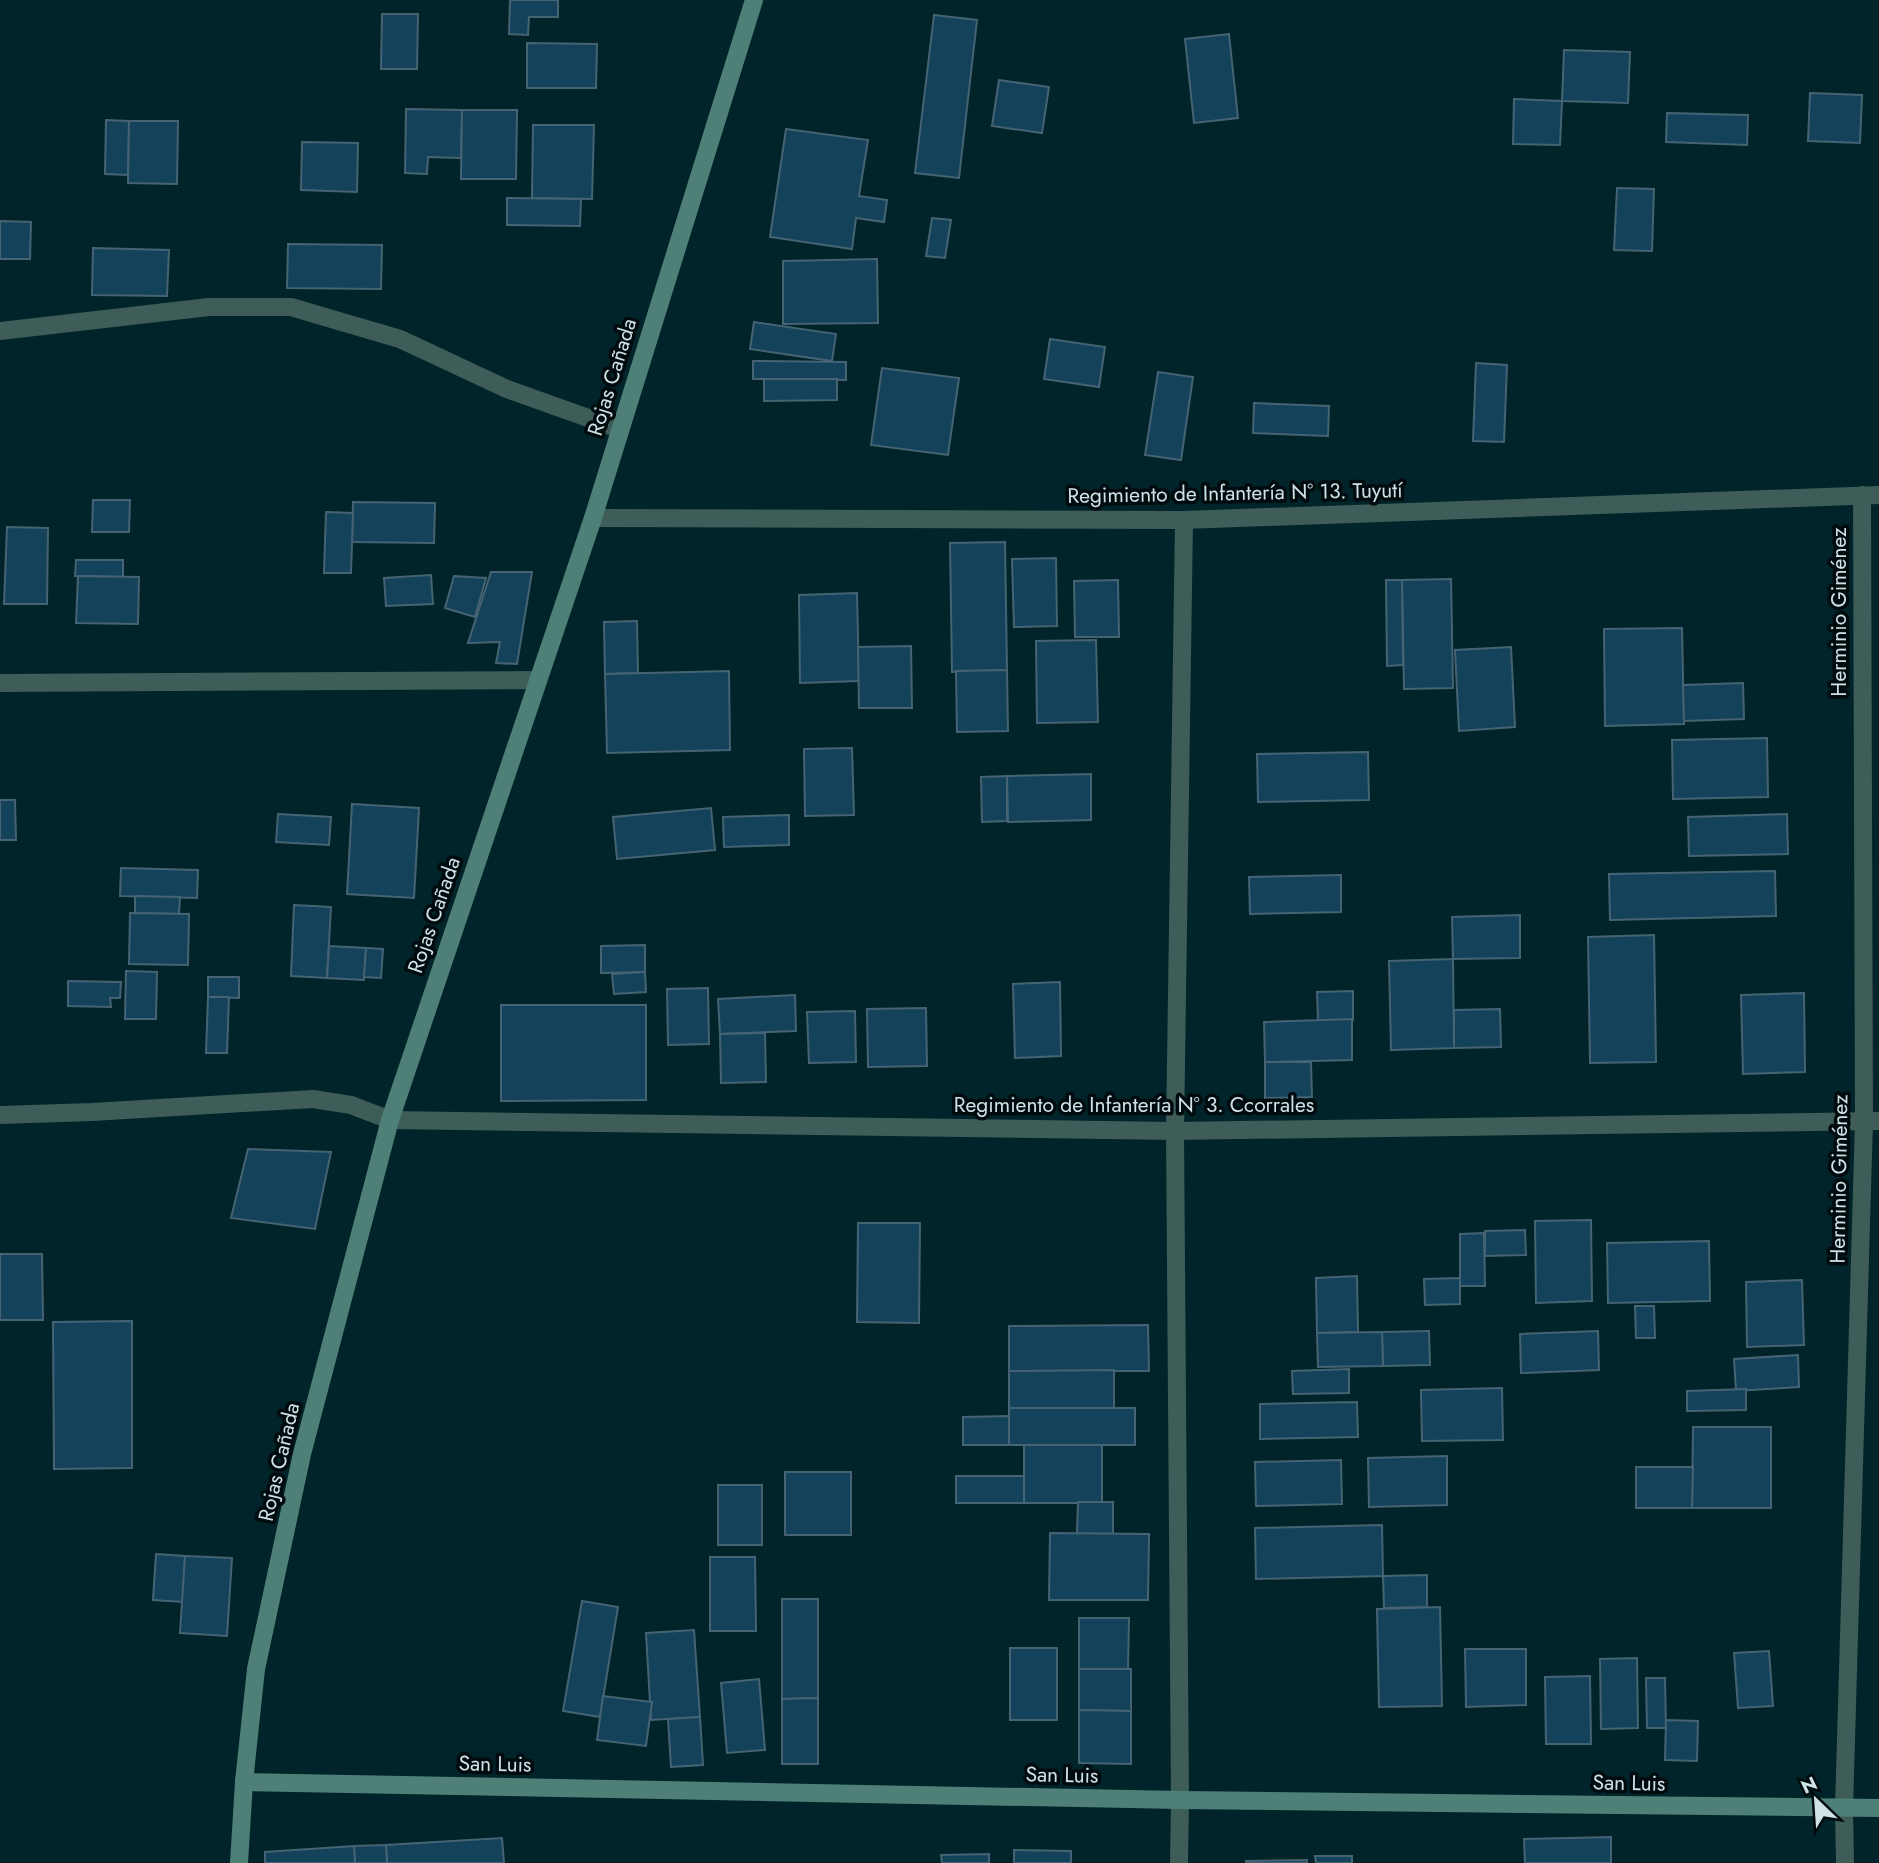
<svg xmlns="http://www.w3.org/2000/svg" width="1879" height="1863" viewBox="0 0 1879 1863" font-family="Jost,sans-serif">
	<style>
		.building { fill: #13425a; stroke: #466374; stroke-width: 2 }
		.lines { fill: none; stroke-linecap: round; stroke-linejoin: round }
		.street { stroke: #3f5d58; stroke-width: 18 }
		.secondary { stroke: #4f8078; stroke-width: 18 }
		.labels { text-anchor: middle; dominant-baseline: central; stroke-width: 7; stroke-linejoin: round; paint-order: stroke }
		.street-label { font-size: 21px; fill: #cfe2e6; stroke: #010b0d }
	</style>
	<rect width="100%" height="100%" fill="#002429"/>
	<!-- building -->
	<g class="building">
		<polygon points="510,0 558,0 558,17 529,17 528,35 509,34"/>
		<polygon points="382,14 418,14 417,69 381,69"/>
		<polygon points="934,15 977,20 959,178 915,173"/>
		<polygon points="1229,34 1238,118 1194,123 1185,39"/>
		<polygon points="527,43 597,44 596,88 527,88"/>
		<polygon points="1564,50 1630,52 1628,103 1562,101"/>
		<polygon points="999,80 1049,87 1042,133 992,126"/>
		<polygon points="1810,93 1862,95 1860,143 1808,141"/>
		<polygon points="1514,99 1562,101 1560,145 1513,144"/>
		<polygon points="406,109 462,110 461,158 428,157 427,174 405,173"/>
		<polygon points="462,110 517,110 516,179 461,179"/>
		<polygon points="1667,113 1748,115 1747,145 1666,142"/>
		<polygon points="106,120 129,121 128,175 105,174"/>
		<polygon points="129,121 178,121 177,184 128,183"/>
		<polygon points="533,125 594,125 592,199 532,198"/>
		<polygon points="786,129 868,140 859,196 887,200 884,222 856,218 852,249 770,237"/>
		<polygon points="302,142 358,143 357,192 301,190"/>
		<polygon points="1617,188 1654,189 1652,251 1614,250"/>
		<polygon points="507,198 581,199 580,226 507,225"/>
		<polygon points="932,218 951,220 945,258 926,256"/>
		<polygon points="0,221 31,222 30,259 0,259"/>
		<polygon points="288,244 382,245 381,289 287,288"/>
		<polygon points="93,248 169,250 167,296 92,295"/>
		<polygon points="877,259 878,323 783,324 783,261"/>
		<polygon points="754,322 836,334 832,361 750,349"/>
		<polygon points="1050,339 1105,347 1099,387 1044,379"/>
		<polygon points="753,361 846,362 846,380 753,379"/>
		<polygon points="1476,363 1507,365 1504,442 1473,441"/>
		<polygon points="882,368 959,378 948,455 871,445"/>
		<polygon points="1158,372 1193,377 1181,460 1145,455"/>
		<polygon points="764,379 837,379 837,400 764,401"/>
		<polygon points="1254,403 1329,406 1328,436 1253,433"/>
		<polygon points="93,500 130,500 129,532 92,532"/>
		<polygon points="353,502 435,503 434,543 352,542"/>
		<polygon points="326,512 353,513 351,573 324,573"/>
		<polygon points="7,527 48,528 47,604 4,604"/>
		<polygon points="1005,542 1007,670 952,672 950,543"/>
		<polygon points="1056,558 1057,626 1014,627 1012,559"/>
		<polygon points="76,560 123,560 123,577 75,576"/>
		<polygon points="491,572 532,572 517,664 496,663 500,642 468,643"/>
		<polygon points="431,575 433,604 386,606 384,578"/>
		<polygon points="78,576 139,577 138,624 76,623"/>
		<polygon points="454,576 486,578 475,617 445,608"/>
		<polygon points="1451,579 1453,688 1404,689 1402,580"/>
		<polygon points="1118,580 1119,637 1075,637 1074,581"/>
		<polygon points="1386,580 1402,580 1403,665 1387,666"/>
		<polygon points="857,593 859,681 800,683 799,595"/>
		<polygon points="637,621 638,673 605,674 604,622"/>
		<polygon points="1682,628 1684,724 1605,726 1604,629"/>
		<polygon points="1096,640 1098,722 1037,723 1036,641"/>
		<polygon points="911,646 912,708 859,708 858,647"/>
		<polygon points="1511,647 1515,727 1459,731 1455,650"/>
		<polygon points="1007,670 1008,731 957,732 956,671"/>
		<polygon points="729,671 730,750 607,753 605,674"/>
		<polygon points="1743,683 1744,719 1684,721 1683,685"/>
		<polygon points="1767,738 1768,797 1673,799 1672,740"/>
		<polygon points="852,748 854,815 805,816 804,749"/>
		<polygon points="1368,752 1369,800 1258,802 1257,754"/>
		<polygon points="1091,774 1091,820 1008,822 1007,776"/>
		<polygon points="1007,776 1007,821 982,822 981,777"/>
		<polygon points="0,800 15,800 16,840 0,840"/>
		<polygon points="352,804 419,808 414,898 347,894"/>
		<polygon points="711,808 715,850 617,859 613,817"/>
		<polygon points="278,814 331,817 329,845 276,842"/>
		<polygon points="1787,814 1788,854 1689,856 1688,817"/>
		<polygon points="789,815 789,845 724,847 723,817"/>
		<polygon points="121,868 198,870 197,898 120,896"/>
		<polygon points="1775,871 1776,916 1610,920 1609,874"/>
		<polygon points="1341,875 1341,912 1250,914 1249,877"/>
		<polygon points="135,896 180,897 179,914 135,913"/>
		<polygon points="294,905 331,907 327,978 291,976"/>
		<polygon points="130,913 189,914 188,965 129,964"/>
		<polygon points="1520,915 1520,958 1453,959 1452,917"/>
		<polygon points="1654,935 1656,1062 1590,1063 1588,937"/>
		<polygon points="645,945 645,972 601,973 601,946"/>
		<polygon points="329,946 366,948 364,980 327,978"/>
		<polygon points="366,948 383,949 381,978 364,977"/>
		<polygon points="1453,959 1454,1048 1391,1050 1389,961"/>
		<polygon points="126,971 157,972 156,1019 125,1019"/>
		<polygon points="645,972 646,992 614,994 612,974"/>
		<polygon points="208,977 239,977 239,998 208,997"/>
		<polygon points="68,981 121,982 120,998 110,998 111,1007 68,1006"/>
		<polygon points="1060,982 1061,1056 1015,1058 1013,984"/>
		<polygon points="708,988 709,1044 668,1045 667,989"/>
		<polygon points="1353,991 1353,1020 1318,1020 1317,992"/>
		<polygon points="1804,993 1805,1072 1743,1074 1741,995"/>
		<polygon points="795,995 796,1031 720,1034 718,999"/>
		<polygon points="208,997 229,997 227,1053 206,1053"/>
		<polygon points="501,1005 646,1005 646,1100 501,1101"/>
		<polygon points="926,1008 927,1066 868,1067 867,1009"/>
		<polygon points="1500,1009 1501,1047 1454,1048 1454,1010"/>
		<polygon points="855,1011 856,1062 809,1063 807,1012"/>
		<polygon points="1352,1019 1352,1060 1265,1062 1264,1022"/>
		<polygon points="765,1033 766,1082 721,1083 720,1034"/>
		<polygon points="1265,1062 1311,1062 1312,1097 1265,1098"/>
		<polygon points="248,1149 331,1152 315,1229 231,1218"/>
		<polygon points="1591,1220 1592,1301 1536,1303 1535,1221"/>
		<polygon points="858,1223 920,1223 919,1323 857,1322"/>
		<polygon points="1525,1230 1526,1255 1485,1256 1485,1231"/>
		<polygon points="1484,1233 1485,1286 1460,1286 1460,1234"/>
		<polygon points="1709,1241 1710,1301 1608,1303 1607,1243"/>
		<polygon points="0,1254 42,1254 43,1320 0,1320"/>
		<polygon points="1357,1276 1358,1332 1317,1333 1316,1278"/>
		<polygon points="1460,1278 1460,1304 1425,1305 1424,1279"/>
		<polygon points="1802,1280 1804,1345 1747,1347 1746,1282"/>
		<polygon points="1635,1306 1654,1306 1655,1338 1636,1338"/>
		<polygon points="132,1321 132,1468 54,1469 53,1322"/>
		<polygon points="1148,1325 1149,1371 1009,1371 1009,1326"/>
		<polygon points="1429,1331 1430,1365 1383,1366 1382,1332"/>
		<polygon points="1598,1331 1599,1370 1521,1373 1520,1334"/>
		<polygon points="1382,1332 1383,1366 1318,1367 1317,1333"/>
		<polygon points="1798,1355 1799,1387 1736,1391 1734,1359"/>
		<polygon points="1349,1369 1349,1393 1293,1394 1292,1371"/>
		<polygon points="1114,1370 1114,1408 1009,1408 1009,1371"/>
		<polygon points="1502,1388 1503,1440 1422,1441 1421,1390"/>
		<polygon points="1746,1389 1746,1410 1687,1411 1687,1391"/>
		<polygon points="1357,1402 1358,1437 1260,1439 1260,1404"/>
		<rect x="1009" y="1408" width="126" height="37"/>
		<polygon points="1009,1416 1009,1445 963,1445 963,1417"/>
		<polygon points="1693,1427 1771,1427 1771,1508 1692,1508"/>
		<rect x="1024" y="1445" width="78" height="58"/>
		<polygon points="1447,1456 1447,1505 1369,1507 1368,1458"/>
		<polygon points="1341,1460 1342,1504 1256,1506 1255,1462"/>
		<polygon points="1636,1467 1693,1467 1692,1508 1636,1508"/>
		<rect x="785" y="1472" width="66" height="63"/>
		<rect x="956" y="1476" width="68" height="27"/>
		<rect x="718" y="1485" width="44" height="60"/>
		<polygon points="1078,1502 1113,1502 1113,1534 1077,1534"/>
		<polygon points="1382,1525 1383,1576 1256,1579 1255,1528"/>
		<polygon points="1050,1533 1149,1534 1148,1600 1049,1600"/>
		<polygon points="156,1554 185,1556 183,1602 153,1600"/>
		<polygon points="185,1556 232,1558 227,1636 180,1633"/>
		<polygon points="710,1557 755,1557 756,1631 710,1631"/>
		<polygon points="1427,1575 1427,1607 1384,1608 1383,1576"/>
		<polygon points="782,1599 818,1599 818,1698 782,1699"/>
		<polygon points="582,1601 618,1607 600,1717 563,1711"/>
		<polygon points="1440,1607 1442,1706 1379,1707 1377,1609"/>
		<polygon points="1079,1618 1129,1618 1128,1669 1079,1669"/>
		<polygon points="694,1630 700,1717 651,1720 646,1633"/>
		<rect x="1010" y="1648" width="47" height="72"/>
		<polygon points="1465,1649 1526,1649 1526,1705 1466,1707"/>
		<polygon points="1769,1651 1773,1706 1738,1708 1734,1653"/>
		<polygon points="1637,1658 1638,1728 1601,1729 1600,1659"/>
		<polygon points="1079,1669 1131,1669 1131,1711 1079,1710"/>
		<polygon points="1590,1676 1591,1744 1546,1744 1545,1677"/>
		<polygon points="1646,1678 1665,1678 1666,1728 1647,1728"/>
		<polygon points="759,1679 765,1750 727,1753 721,1683"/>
		<polygon points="603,1696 652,1702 646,1746 597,1740"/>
		<polygon points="818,1698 818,1764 782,1764 782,1699"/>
		<polygon points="1079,1710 1131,1711 1131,1764 1079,1763"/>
		<polygon points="700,1717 703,1765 671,1767 668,1719"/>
		<polygon points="1666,1720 1698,1721 1697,1761 1665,1760"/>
		<polygon points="1611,1837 1611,1863 1525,1863 1524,1839"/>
		<polygon points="502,1838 504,1863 387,1863 386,1845"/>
		<polygon points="386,1845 387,1863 355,1863 354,1846"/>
		<polygon points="354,1846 355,1863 265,1863 265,1852"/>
		<polygon points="1014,1850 1071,1851 1071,1863 1014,1863"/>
		<polygon points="989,1854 989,1863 942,1863 941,1855"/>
		<polygon points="1315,1856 1352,1856 1352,1863 1316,1863"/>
		<polygon points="1307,1860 1307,1863 1246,1863 1246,1861"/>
	</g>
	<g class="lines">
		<!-- street -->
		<g class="street">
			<polyline points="0,331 209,307 291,307 400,339 507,389 619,429"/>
			<polyline points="593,518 1184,520 1879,495"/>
			<polyline points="0,683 537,680"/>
			<polyline points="0,1115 92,1112 313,1099 351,1105 390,1120 1175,1131 1879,1121"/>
			<polyline points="1179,1863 1180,1800 1175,1131 1184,520"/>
			<polyline points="1845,1863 1844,1808 1864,1121 1862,495"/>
		</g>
		<!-- secondary -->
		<g class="secondary">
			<polyline points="244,1782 1180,1800 1879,1808"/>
			<polyline points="239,1863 244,1782 256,1669 302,1454 390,1120 593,518 754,0"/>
		</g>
	</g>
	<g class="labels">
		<!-- street labels -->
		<g class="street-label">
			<text transform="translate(612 377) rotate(-73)">Rojas Cañada</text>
			<text transform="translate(1235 493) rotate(-1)">Regimiento de Infantería N° 13. Tuyutí</text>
			<text transform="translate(1839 612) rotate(-90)">Herminio Giménez</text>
			<text transform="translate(434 915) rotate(-71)">Rojas Cañada</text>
			<text x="1134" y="1105">Regimiento de Infantería N° 3. Ccorrales</text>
			<text transform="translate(1839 1179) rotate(-89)">Herminio Giménez</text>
			<text transform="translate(279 1462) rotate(-77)">Rojas Cañada</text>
			<text transform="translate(495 1764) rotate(1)">San Luis</text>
			<text transform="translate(1062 1775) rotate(1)">San Luis</text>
			<text transform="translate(1629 1783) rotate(1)">San Luis</text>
		</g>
	</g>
	<!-- north arrow -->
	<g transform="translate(1816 1800) rotate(335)" stroke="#010b0d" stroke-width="5" paint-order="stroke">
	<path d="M0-5L12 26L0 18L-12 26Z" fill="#cfe2e6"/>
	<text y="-10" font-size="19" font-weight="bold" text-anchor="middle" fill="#cfe2e6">N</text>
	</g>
</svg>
